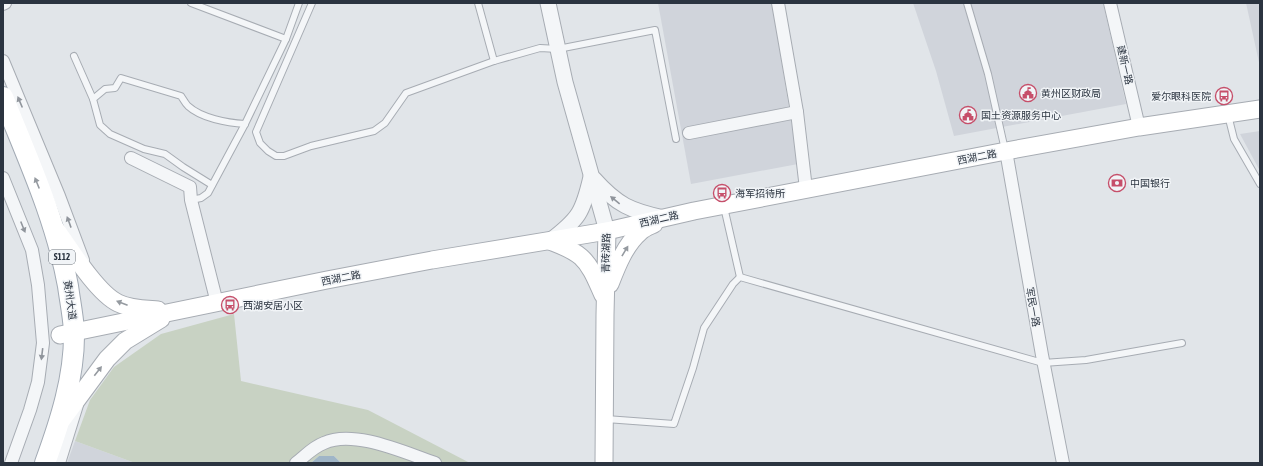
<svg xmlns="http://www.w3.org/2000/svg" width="1263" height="466" viewBox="0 0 1263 466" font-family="'Asap Condensed','Noto Sans SC',sans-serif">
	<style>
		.built { fill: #d0d4db }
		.green { fill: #c8d2c3 }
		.water { fill: #9fb5c7 }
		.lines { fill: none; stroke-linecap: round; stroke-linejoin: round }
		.service-casing { stroke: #a7acb3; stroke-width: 8 }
		.minor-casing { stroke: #a7acb3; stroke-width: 14 }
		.tertiary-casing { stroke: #a7acb3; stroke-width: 17 }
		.secondary-casing { stroke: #a7acb3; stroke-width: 19 }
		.primary-casing { stroke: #a2aab4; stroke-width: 22 }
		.service { stroke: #f4f6f8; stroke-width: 6 }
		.minor { stroke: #f4f6f8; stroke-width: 12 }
		.tertiary { stroke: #f4f6f8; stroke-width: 15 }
		.secondary { stroke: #fff; stroke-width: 17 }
		.primary { stroke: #fff; stroke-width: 20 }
		.oneway { fill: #90959c }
		.oneway2 { fill: #959aa0 }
		.labels { text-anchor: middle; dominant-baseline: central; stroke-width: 3; stroke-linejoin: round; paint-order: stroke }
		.shield { fill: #f1f4f7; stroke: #666e77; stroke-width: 1 }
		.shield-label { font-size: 9px; font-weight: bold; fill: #2b3440 }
		.street-label { font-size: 10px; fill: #2b3440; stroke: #f1f4f7 }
		.poi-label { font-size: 10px; fill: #2b3440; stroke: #f1f4f7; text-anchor: start }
	</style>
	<rect width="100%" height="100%" fill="#e1e5e9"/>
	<!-- built -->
	<g class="built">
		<polygon points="658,3 772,3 798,164 691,184"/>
		<polygon points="913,3 1103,3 1126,104 954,136 936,71"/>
		<polygon points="1246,3 1260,3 1260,67"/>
		<polygon points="1260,131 1260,171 1240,134"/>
		<polygon points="75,441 135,463 67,463"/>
	</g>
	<!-- green -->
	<polygon class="green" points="234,314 241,381 368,410 470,463 341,463 334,456 319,456 311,463 135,463 75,441 90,400 114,367 161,334"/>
	<!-- water -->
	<polygon class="water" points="319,456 334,456 341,463 311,463"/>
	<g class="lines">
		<!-- service casing -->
		<g class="service-casing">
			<g id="service">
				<polyline points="191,3 286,39"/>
				<polyline points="312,3 256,132 260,143 268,151 276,156 284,156 311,146 374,131 385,123 406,93 494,61 540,48 558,49 655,30 676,139"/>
				<polyline points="478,3 494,61"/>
				<polyline points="967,3 988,74 1005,150"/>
				<polyline points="74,56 93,99"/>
				<polyline points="1228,115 1234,139 1260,184"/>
				<path d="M212,185L183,167L165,154L144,149L110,134L100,125L93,99L105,89L115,88L121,78L181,96C183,99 185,103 188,106C201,118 227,123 245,124"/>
				<polyline points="191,200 201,198 208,193 245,124 286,39 299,3"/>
				<polyline points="724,207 740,277"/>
				<polyline points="606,419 674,424 693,368 704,328 733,284 740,277 1043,363 1086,360 1182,343"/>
			</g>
		</g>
		<!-- minor casing -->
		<g class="minor-casing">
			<g id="minor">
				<polyline points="778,3 797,112 806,189"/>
				<polyline points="1110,3 1139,127"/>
				<polyline points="3,4 5,3"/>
				<polyline points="3,61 59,196 83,260"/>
				<polyline points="689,133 797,112"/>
				<polyline points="1006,151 1042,355 1063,463"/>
				<polyline points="131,158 190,187 191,200 217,303"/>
				<polyline points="3,178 32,250 38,285 43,343 38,382 30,410 11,463"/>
				<polyline points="59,463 77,405"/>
				<path d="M296,463C305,456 313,447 324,443C354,429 405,453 435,463"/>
			</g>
		</g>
		<!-- tertiary casing -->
		<g class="tertiary-casing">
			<g id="tertiary">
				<polyline points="548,3 565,82 607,231"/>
				<path d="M594,179C617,205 631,211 664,218"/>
				<path d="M550,241C579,219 583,212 591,177"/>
			</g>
		</g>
		<!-- secondary casing -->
		<g class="secondary-casing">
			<g id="secondary">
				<path d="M56,229C70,249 97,293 118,303C130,309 145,309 158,310"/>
				<path d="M550,241C560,245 572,249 581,257C592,267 597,282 603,295"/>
				<path d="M610,284C617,266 625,245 640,232C644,228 650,226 654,224"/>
				<polyline points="60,335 327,280 432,260 607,231 694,211 1006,151 1139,127 1260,109"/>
				<polyline points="62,420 107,359 125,341 161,319"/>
				<polyline points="604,463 605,315 607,231"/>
			</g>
		</g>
		<!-- primary casing -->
		<g class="primary-casing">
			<path id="primary" d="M3,97C28,159 56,220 68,286C70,301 73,315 74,331C75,376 60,422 45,463"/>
		</g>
		<!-- service -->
		<use href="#service" class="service"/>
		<!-- minor -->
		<use href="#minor" class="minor"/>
		<!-- tertiary -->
		<use href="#tertiary" class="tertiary"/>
		<!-- secondary -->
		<use href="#secondary" class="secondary"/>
		<!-- primary -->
		<use href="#primary" class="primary"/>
	</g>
	<!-- one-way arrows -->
	<defs><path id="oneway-solid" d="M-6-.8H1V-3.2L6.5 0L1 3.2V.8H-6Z"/></defs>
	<g class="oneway">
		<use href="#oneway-solid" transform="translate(20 102) rotate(-113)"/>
		<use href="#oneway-solid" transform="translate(615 200) rotate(-141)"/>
		<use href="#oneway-solid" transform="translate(69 222) rotate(-110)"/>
		<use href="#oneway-solid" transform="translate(23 227) rotate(68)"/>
		<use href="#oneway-solid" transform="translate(42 354) rotate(97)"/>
	</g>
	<g class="oneway2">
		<use href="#oneway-solid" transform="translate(37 183) rotate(-112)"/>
		<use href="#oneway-solid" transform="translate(625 251) rotate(-59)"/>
		<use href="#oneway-solid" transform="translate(122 303) rotate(-159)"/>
		<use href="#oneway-solid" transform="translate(98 371) rotate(-52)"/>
	</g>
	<!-- icons -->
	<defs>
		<g id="civic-ring" transform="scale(0.9)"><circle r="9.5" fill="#f1f4f7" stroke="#c64f6a" stroke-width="1.5"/><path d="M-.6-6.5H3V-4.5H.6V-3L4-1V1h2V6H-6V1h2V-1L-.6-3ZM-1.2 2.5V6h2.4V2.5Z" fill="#c64f6a"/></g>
		<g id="bus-ring" transform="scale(0.9)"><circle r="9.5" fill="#f1f4f7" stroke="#c64f6a" stroke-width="1.5"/><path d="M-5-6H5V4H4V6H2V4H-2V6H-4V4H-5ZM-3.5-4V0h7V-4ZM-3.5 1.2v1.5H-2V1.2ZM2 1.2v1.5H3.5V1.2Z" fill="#c64f6a"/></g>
		<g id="bank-ring" transform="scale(0.9)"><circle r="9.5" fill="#f1f4f7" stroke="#c64f6a" stroke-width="1.5"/><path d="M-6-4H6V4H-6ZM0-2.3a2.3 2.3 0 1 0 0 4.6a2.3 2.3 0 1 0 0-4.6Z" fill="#c64f6a"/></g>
	</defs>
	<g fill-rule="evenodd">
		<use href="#civic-ring" x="1028" y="93"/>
		<use href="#bus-ring" x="1224" y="96"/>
		<use href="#civic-ring" x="968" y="115"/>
		<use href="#bank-ring" x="1117" y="183"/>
		<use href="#bus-ring" x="722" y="193"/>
		<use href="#bus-ring" x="230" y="305"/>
	</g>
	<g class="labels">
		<!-- shield labels -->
		<rect class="shield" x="49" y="250" width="26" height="14" rx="3"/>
		<g class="shield-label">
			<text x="62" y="257">S112</text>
		</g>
		<!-- street labels -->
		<g class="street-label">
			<text transform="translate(1125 65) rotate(77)">建新一路</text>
			<text transform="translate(977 157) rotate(-11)">西湖二路</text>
			<text transform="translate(659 219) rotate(-13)">西湖二路</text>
			<text transform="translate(606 253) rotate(-89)">青砖湖路</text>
			<text transform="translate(341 278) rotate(-11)">西湖二路</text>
			<text transform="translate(70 300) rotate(82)">黄州大道</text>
			<text transform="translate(1033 307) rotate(80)">军民一路</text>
		</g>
		<!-- poi labels -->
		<g class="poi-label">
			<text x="1041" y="93">黄州区财政局</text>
			<text x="1211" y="96" text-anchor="end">爱尔眼科医院</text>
			<text x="981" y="115">国土资源服务中心</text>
			<text x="1130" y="183">中国银行</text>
			<text x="735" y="193">海军招待所</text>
			<text x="243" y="305">西湖安居小区</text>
		</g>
	</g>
	<!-- border -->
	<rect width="1263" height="466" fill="none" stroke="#2b3440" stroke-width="8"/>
</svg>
